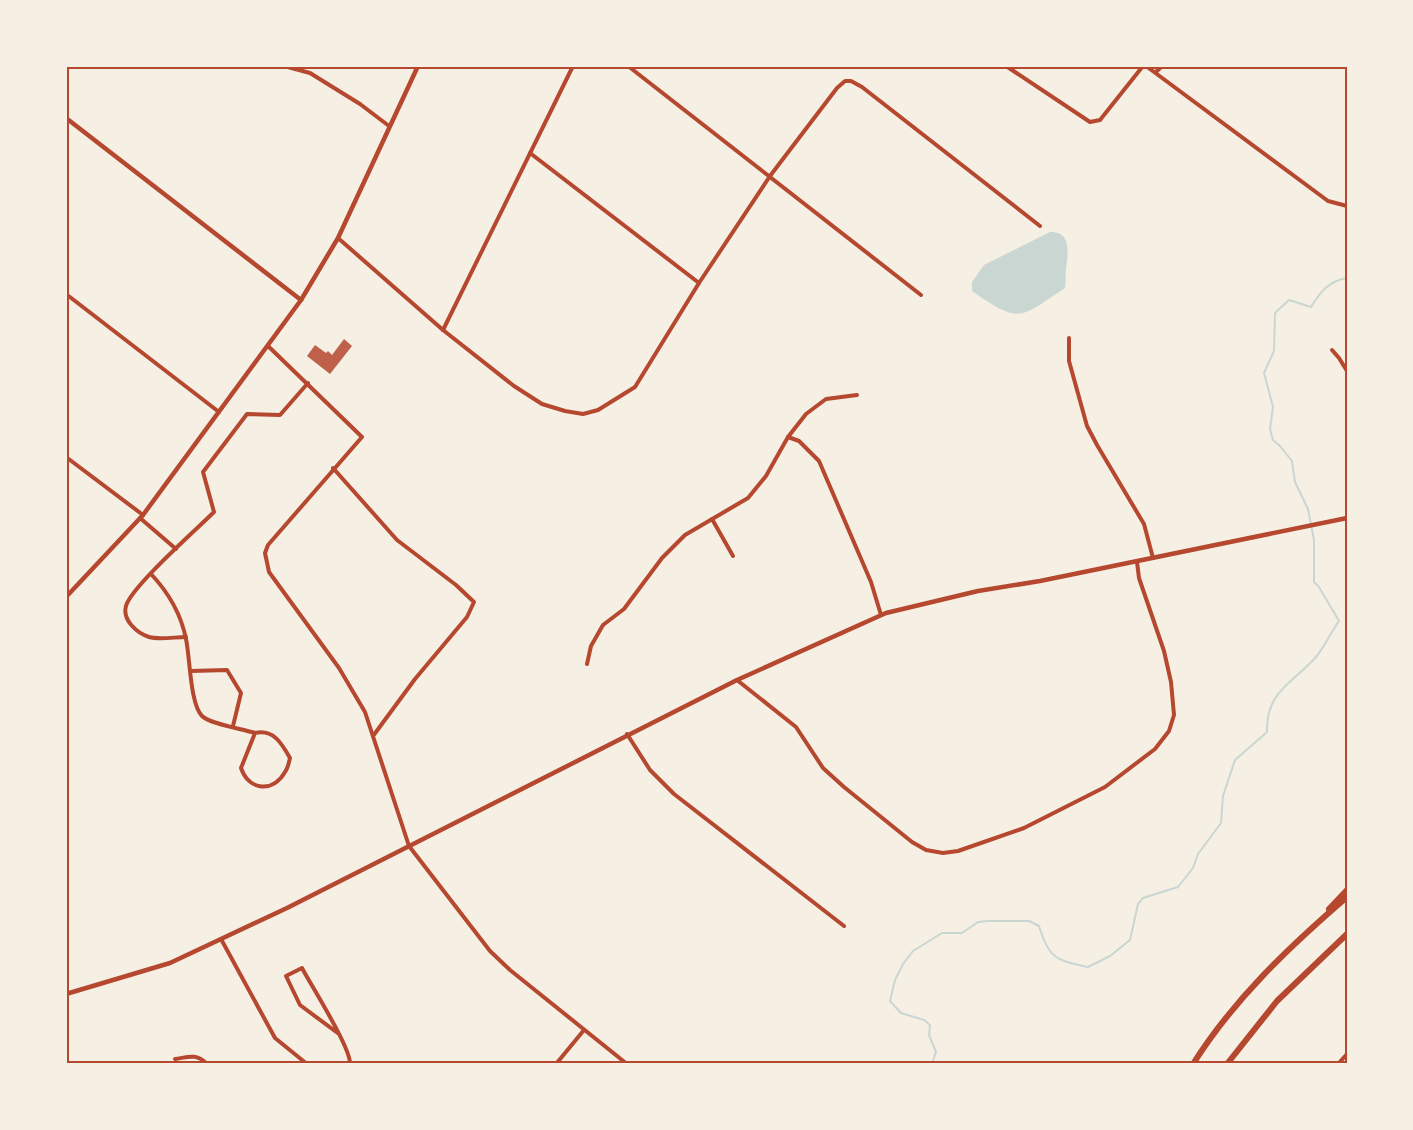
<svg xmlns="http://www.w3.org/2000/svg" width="1413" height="1130" viewBox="0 0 1413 1130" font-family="Manrope,sans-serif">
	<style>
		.water { fill: #c9d6d2 }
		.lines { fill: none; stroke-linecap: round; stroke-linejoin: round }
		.stream { stroke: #c9d6d2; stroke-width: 2 }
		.building { fill: #bf614a }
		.service { stroke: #b5482f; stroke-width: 1.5 }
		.minor { stroke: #b5482f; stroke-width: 4 }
		.tertiary { stroke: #b5482f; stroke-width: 4.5 }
		.motorway { stroke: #b5482f; stroke-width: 6 }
		.neatline { fill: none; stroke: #b5482f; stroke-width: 2 }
	</style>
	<rect width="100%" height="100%" fill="#f6efe4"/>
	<!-- water -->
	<path class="water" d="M1050,232C1072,231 1068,254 1066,269C1065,275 1066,281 1065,288C1019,318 1021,325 972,291V282L984,265Z"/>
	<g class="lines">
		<!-- stream -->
		<path class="stream" d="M932,1064L936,1052L929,1035L930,1025L924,1020L901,1013L890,1001L895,980L903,964L913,951L942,933H962L978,922L988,921H1029L1039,926C1049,959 1056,960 1088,967L1110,956L1130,940L1138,904L1143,898L1178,887L1193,868L1198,854L1221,823L1223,796L1235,760L1267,732C1266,691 1292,684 1316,657C1325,646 1331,632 1339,621L1319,587L1314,582V540L1308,509L1295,482L1292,461L1280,446L1273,440L1270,429L1273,407L1264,373L1274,351L1275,313L1289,300L1311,307C1320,292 1329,281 1347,278"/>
	</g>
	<!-- building -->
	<polygon class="building" points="344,339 352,346 330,374 307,356 315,345 326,353 328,351 332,355"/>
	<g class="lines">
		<!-- service -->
		<polyline class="service" points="66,1063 67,1064"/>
		<!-- minor -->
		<g class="minor">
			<polyline points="284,66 310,73 360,104 389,126"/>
			<polyline points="628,66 921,295"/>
			<polyline points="1006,66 1090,122 1100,120 1143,66"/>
			<polyline points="1146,66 1328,201 1347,206"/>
			<polyline points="1156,72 1162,66"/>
			<polyline points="530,153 699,283"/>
			<polyline points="338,238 443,330 514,386 542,404 565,411 583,414 598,410 635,387 699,283 770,176 837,88 845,81 851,81 862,87 1040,226"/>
			<polyline points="66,294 219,412"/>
			<polyline points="443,330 573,66"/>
			<polyline points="1069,338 1069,361 1087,426 1097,445 1144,524 1153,558"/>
			<polyline points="268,346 362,437 268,545 265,553 269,572 339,668 365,712 409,846 490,951 510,970 627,1064"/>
			<polyline points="1332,350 1339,358 1347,371"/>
			<polyline points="788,437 799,441 819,461 871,582 881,615"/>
			<polyline points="66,457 143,515"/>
			<polyline points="333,468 397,540 456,585 474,602 467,617 415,679 373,736"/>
			<polyline points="140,518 176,549"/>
			<polyline points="712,519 733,556"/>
			<path d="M151,574C168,592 181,614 186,639C190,657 190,704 202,716C210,724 243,729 255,733C274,729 282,744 290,758C289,762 288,768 285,772C273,793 249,791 241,768L255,733"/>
			<path d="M186,637C175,637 159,640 149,637C137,633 122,620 126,606C131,587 197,529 214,512L203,472L247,414L280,415L308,383"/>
			<polyline points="587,664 591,646 603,625 624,609 662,558 685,535 748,498 766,476 788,437 806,414 826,399 857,395"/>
			<polyline points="191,671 227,670 241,693 233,726"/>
			<polyline points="737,680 796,727 823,768 844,787 912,842 926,850 943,853 958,851 1024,828 1105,787 1155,749 1169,731 1174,715 1171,682 1164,651 1139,578 1137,562"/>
			<polyline points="627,734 650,770 674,794 844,926"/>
			<polyline points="221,939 275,1038 307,1064"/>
			<path d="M339,1034L300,1005L286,976L302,968C312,987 351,1048 350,1064"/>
			<path d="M175,1059C189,1057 196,1053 207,1064"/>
			<polyline points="556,1064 584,1030"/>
			<polyline points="1338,1064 1347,1054"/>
		</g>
		<!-- tertiary -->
		<g class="tertiary">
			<polyline points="66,118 301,300"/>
			<polyline points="66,597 143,515 301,300 338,238 418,66"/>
			<polyline points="66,994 170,963 287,908 737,680 886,613 978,591 1040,581 1347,518"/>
		</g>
		<!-- motorway -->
		<g class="motorway">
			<polyline points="1329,909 1347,890"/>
			<path d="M1193,1064C1234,999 1289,947 1347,897"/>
			<polyline points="1227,1064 1277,1001 1347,934"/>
		</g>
	</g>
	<!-- border -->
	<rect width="1413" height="1130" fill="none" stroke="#f6efe4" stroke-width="135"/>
	<rect x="68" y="68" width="1278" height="994" class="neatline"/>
</svg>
